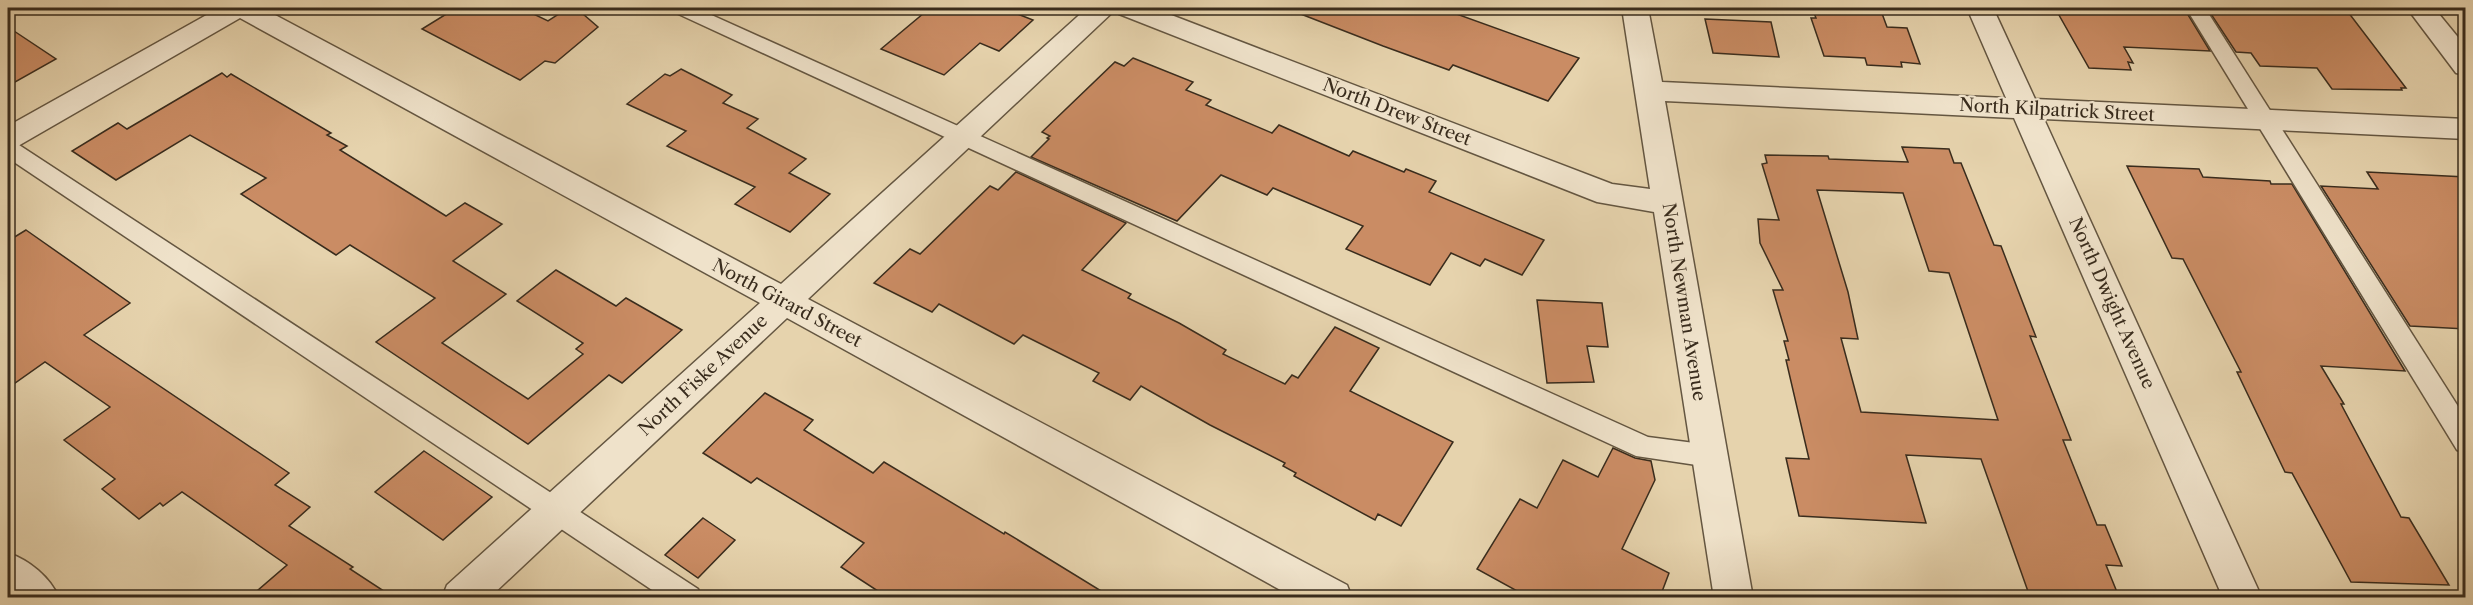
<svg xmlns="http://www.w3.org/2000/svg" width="2473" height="605" viewBox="0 0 2473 605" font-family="'Libre Caslon Text',serif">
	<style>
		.building { fill: #ca8c64; stroke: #392c1d; stroke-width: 1.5; fill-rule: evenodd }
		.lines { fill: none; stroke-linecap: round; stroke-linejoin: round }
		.lane-casing { stroke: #645641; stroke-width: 3 }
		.street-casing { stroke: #645641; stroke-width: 3 }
		.lane { fill: #efe2ca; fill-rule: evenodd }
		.street { fill: #efe2ca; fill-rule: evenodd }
		.labels { text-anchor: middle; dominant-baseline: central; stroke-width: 4.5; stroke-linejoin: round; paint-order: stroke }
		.street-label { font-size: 18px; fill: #392c1d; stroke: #efe2ca }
	</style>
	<rect width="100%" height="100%" fill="#e6d3ad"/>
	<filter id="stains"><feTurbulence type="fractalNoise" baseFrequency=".00333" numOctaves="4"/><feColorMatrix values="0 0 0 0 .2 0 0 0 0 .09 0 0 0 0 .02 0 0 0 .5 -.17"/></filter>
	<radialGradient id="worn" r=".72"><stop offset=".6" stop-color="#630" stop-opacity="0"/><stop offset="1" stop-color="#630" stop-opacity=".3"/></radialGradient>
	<!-- building -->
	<g class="building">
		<polygon points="456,8 521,8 548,21 568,8 576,8 598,27 555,63 545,61 520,80 422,29"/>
		<polygon points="930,8 1002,8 1033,20 999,51 980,43 944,75 881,49"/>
		<polygon points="1294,8 1440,8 1579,58 1548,101 1453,65 1449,70 1383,46 1293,11"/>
		<polygon points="1812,8 1880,8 1887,27 1907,28 1920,64 1901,62 1902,67 1867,65 1865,58 1824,56 1811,18 1816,18"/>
		<polygon points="2055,8 2184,8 2210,51 2124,47 2133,63 2128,62 2131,70 2089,68"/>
		<polygon points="2207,8 2345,8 2406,88 2401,88 2402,90 2332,89 2317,68 2260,66 2251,53 2236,52"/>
		<polygon points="1705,19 1771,22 1779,57 1713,53"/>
		<polygon points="8,27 56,59 8,86"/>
		<polygon points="1133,58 1193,82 1186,90 1211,100 1206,105 1272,133 1279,125 1349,156 1353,151 1404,172 1406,169 1436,181 1429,192 1544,240 1522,275 1485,259 1480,266 1451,253 1430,285 1346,249 1363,226 1273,188 1267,195 1221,175 1177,221 1031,157 1049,139 1047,138 1050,136 1042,132 1115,62 1124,66"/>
		<polygon points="681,69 732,95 723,103 758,119 747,128 806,159 789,173 830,194 790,232 735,204 755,187 667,146 686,131 627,104 665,74 670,76"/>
		<polygon points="222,73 227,77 231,74 331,133 327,135 347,146 340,150 446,216 465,203 502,224 453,261 506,294 442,343 528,399 583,354 576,349 583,343 517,301 556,270 616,306 626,298 682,330 622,383 609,375 528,444 376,342 435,298 350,245 336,255 241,194 266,178 190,135 116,180 72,151 118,123 127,129"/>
		<path d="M1902,147L1949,149L1954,163H1961L1994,245L2001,246L2036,337L2030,336L2071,440H2063L2097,525H2105L2122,566L2106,565L2119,597H2030L1981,459L1906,455L1926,523L1799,516L1786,458L1809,459L1786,360H1789L1784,341H1788L1773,290H1783L1760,243L1758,219L1779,220L1762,164L1767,163L1765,155L1828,156L1829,159L1908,162ZM1817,190L1903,193L1929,271L1949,273L1998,420L1861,412L1841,338L1858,339L1848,292Z"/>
		<polygon points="2127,166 2199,169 2203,177 2270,181 2271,184 2292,184 2405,371 2321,366 2344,404 2341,404 2401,517 2409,518 2449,585 2351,582 2292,473 2285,472 2237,372 2241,372 2183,259 2172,258"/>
		<polygon points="1016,172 1126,223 1082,270 1131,294 1128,298 1179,323 1226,350 1223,354 1285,384 1292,375 1298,378 1335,327 1379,348 1350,391 1453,442 1401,526 1378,514 1375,520 1294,476 1296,473 1283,466 1285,463 1210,425 1141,386 1130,400 1093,381 1099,373 1023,335 1014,344 939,304 932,312 874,283 910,249 920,254 990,186 998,190"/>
		<polygon points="2367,172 2466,177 2466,329 2410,326 2321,186 2378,189"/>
		<polygon points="26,230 130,303 84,335 289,473 275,485 310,507 289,526 353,567 350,569 393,597 250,597 287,565 182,492 163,506 160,503 139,519 102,489 115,479 64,440 110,407 45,362 8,388 8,241"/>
		<polygon points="1537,300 1602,303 1608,347 1587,346 1594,382 1547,383"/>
		<polygon points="765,393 813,420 804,430 873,473 884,462 1004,534 1005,532 1111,597 887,597 841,567 864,543 757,478 751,483 703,453"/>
		<polygon points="1613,448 1635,458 1651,461 1655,480 1622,549 1669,573 1660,597 1528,597 1477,569 1520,499 1537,508 1563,460 1598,477"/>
		<polygon points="424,451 492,497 443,540 375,492"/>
		<polygon points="703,518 735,540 698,578 665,555"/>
	</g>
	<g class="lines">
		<!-- lane casing -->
		<g class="lane-casing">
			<g id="lane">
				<polygon points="671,8 696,8 1648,437 1710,445 1719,448 1723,456 1719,464 1710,467 1636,456 674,12"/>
				<polygon points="2186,8 2205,8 2466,419 2466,453 2457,450"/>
				<polygon points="8,140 16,143 698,589 702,598 664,598 8,158"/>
			</g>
		</g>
		<!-- street casing -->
		<g class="street-casing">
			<g id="street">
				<polygon points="219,8 262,8 781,284 1087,8 1153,8 1612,184 1650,189 1622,8 1648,8 1662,82 2006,98 1967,8 1993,8 2035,99 2466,119 2466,139 2044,119 2262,598 2223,598 2014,118 1665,101 1753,598 1714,598 1654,212 1597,202 1119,14 1116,9 808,299 1347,585 1352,598 1295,598 787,318 489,598 442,598 447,585 760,303 240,18 18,146 8,149 8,126"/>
				<polygon points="2407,8 2434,8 2466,47 2466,75 2456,73"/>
				<path d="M8,553C29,560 50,577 59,598H12L8,594Z"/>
			</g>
		</g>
		<!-- lane -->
		<use href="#lane" class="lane"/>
		<!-- street -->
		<use href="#street" class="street"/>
	</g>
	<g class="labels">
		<!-- street labels -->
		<g class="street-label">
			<text transform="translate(2057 110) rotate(3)">North Kilpatrick Street</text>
			<text transform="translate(1397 112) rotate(21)">North Drew Street</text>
			<text transform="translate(1684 302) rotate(81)">North Newman Avenue</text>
			<text transform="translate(787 303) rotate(28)">North Girard Street</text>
			<text transform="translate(2112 303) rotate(66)">North Dwight Avenue</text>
			<text transform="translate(703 375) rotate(-43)">North Fiske Avenue</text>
		</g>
	</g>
	<!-- margin -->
	<rect width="2473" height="605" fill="none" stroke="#e6d3ad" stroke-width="30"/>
	<rect x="9" y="9" width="2455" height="587" fill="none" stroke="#392c1d" stroke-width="3"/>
	<rect x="15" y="15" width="2443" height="575" fill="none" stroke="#392c1d" stroke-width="1.5"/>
	<rect width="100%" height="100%" filter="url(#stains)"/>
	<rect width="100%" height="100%" fill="url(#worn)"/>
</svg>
